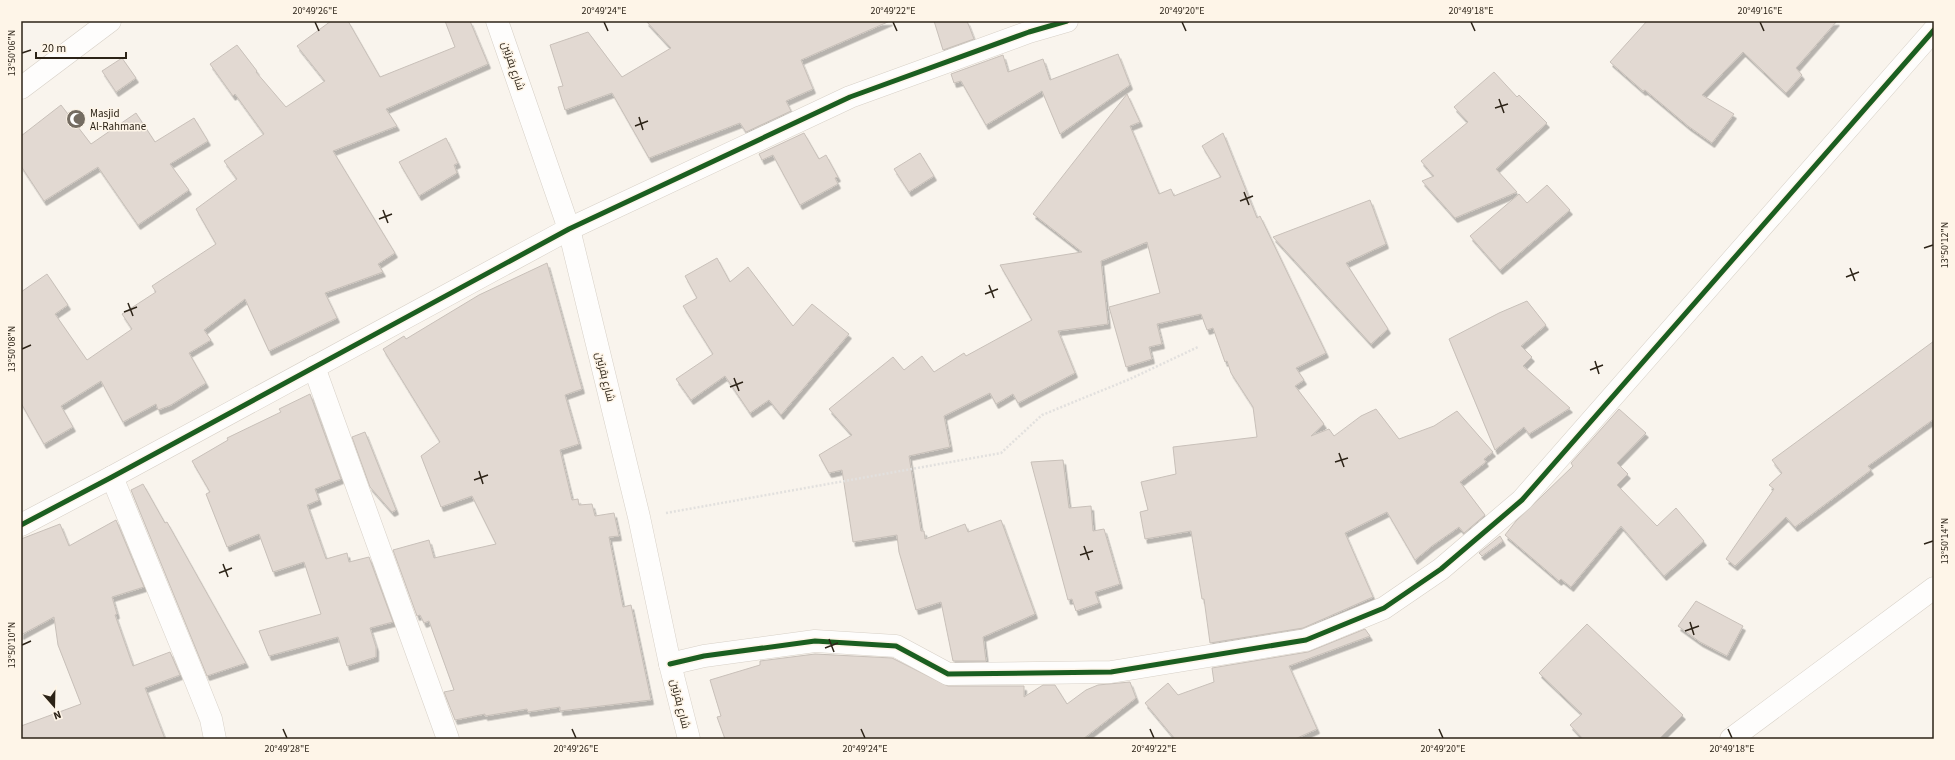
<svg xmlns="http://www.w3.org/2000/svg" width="1955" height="760" viewBox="0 0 1955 760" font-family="'Source Sans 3',Cairo,sans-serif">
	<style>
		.building { fill: #e2d9d2; stroke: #c8c0b9; filter: url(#shadow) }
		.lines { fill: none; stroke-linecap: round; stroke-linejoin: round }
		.street-casing { stroke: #d7d0c7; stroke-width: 23 }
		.secondary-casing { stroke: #d7d0c7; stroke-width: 23 }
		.path { stroke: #e2e0de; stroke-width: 2.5; stroke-dasharray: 2 2; stroke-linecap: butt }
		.street { stroke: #fefdfc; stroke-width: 22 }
		.secondary { stroke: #fefdfc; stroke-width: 22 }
		.cycleway-casing { stroke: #fef5e8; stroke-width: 8 }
		.cycleway { stroke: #1b5e20; stroke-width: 5 }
		.ticks { fill: none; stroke: #2c2317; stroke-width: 1.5 }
		.labels { text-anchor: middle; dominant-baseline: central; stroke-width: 3; stroke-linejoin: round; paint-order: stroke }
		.street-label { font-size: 11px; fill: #2c2317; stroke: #fef5e8 }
		.poi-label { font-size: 11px; fill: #2c2317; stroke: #fef5e8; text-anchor: start }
		.neatline { fill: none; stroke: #2c2317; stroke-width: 1.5 }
		.ticks-label { font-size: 10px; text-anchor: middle; fill: #2c2317 }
	</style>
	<defs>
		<filter id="shadow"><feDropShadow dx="2.5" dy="4.5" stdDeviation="0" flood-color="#0004"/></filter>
	</defs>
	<rect width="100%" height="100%" fill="#f9f4ed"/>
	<!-- building -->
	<g class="building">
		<polygon points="331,21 348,21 380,77 455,47 445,21 470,21 488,64 386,109 397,126 333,151 395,253 378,264 383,272 325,293 337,318 269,351 245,299 204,330 211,340 189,353 206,383 171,405 158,410 156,404 123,422 101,381 61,406 73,427 44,444 21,403 21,292 47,274 68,305 55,314 87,360 132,329 122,314 156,292 152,286 216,244 196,209 237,179 224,161 264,134 235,94 233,96 210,64 237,45 257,71 256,72 286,107 325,81 297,46"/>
		<polygon points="646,21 890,21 801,60 813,89 786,101 791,111 746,132 740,123 649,158 612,93 565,110 558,87 563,86 550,45 588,32 622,77 671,48"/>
		<polygon points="934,21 967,21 974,39 943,50"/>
		<polygon points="1647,21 1837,21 1796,68 1802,75 1786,93 1743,52 1702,95 1734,114 1712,143 1688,126 1645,90 1643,91 1610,62"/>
		<polygon points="1118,54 1130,85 1060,134 1042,91 986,125 961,81 954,83 951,74 1003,55 1008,72 1043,59 1050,80"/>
		<polygon points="122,58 136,78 116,92 102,71"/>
		<polygon points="1494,72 1517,97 1519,95 1547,123 1496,169 1517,192 1455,218 1422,181 1434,176 1421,161 1468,122 1454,107"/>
		<polygon points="1127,94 1140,122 1130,126 1159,194 1171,189 1174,196 1221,177 1202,146 1223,133 1257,218 1260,216 1326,353 1296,368 1304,380 1295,386 1324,424 1311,436 1329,429 1334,436 1361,416 1376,409 1399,439 1434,426 1457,411 1493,452 1484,459 1486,462 1460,482 1485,515 1464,533 1459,527 1432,546 1415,560 1387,512 1345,533 1373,597 1303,628 1210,643 1204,599 1202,599 1191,531 1145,539 1140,512 1148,510 1141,482 1176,474 1173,447 1257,437 1253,407 1231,373 1227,361 1225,362 1213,328 1207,330 1201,314 1157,324 1162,344 1149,347 1152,359 1126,367 1109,307 1160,293 1147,242 1101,261 1108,324 1058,331 1075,373 1018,403 1013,394 996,404 990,393 944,416 950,447 909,456 921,531 924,531 925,539 965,524 968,532 1001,520 1035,614 983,637 986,661 953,661 941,602 916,610 899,552 897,535 853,542 842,470 829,473 819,455 852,435 829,409 893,357 904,370 922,356 934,372 964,353 966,356 1032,320 1000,265 1082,252 1033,214"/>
		<polygon points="61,105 91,144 136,113 155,142 194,118 208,141 170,164 189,190 138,225 98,167 44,201 21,166 21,136"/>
		<polygon points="804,133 819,159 826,155 838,177 835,178 838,184 800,205 773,155 762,160 759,154"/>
		<polygon points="446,138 458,163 454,165 457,173 419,196 399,162"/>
		<polygon points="920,153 934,176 909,192 894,169"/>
		<polygon points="1547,185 1570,210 1500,270 1470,236 1519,194 1527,203"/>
		<polygon points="1370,200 1386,244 1346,263 1388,329 1371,344 1273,237"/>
		<polygon points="717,258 730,282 748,267 793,326 812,304 849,334 781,415 769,400 750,413 725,376 691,400 676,379 713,354 683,306 697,298 685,276"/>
		<polygon points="547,263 582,389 565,395 579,444 560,450 572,500 578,499 579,505 592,504 595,516 614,513 619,536 609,537 623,607 631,605 651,700 560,711 560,707 528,712 527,709 485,716 485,714 455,720 444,692 454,690 429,621 424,623 420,615 417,616 393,550 429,540 434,558 496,544 472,496 441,507 421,456 440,442 383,349 404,336 406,339 479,295"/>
		<polygon points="1527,301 1546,325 1521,346 1532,357 1523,366 1570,408 1529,434 1524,427 1495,450 1449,339 1499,313"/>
		<polygon points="1934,341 1934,419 1868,466 1871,470 1795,527 1786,517 1735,566 1726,559 1774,489 1769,485 1782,473 1772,460"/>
		<polygon points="310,394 341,479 315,489 319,500 307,505 326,559 347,553 349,562 369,557 393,622 370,628 376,647 376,657 347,666 338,637 269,656 259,631 321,614 304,562 273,572 259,534 227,547 206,494 210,492 192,461 228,440 227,438 281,412 279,409"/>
		<polygon points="1619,409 1646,433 1617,463 1628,474 1617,485 1657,526 1676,508 1704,541 1664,576 1621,526 1571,587 1561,579 1559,581 1505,535 1516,521 1573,466 1571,463"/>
		<polygon points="365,432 396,510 392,512 370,487 352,437"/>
		<polygon points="1063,460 1069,508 1091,506 1093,531 1104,529 1120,584 1095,592 1099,603 1076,611 1072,599 1068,600 1031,462"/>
		<polygon points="143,484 165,523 167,522 246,663 207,676 131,490"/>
		<polygon points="116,520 144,587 112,597 117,614 115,615 133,666 170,652 180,675 145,688 165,739 21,739 21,726 81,704 58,645 54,617 21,635 21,539 60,524 69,546"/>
		<polygon points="1500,536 1503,541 1482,556 1479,553"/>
		<polygon points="1696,601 1743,626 1727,656 1700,642 1678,626"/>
		<polygon points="1587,624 1683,715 1659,739 1583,739 1570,725 1582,714 1539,673"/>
		<polygon points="1365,629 1370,636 1289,666 1317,729 1295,739 1175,739 1145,703 1168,683 1178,695 1214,682 1212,668 1308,652"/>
		<polygon points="815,654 892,658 948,686 1024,686 1024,697 1043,685 1055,685 1067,704 1086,690 1098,685 1130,682 1136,698 1083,739 725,739 717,717 721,716 710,680 760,665 760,661"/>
	</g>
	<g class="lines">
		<!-- street casing -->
		<g class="street-casing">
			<g id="street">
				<polyline points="497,21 569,229 639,517 670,664 689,739"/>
				<polyline points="314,367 448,739"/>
				<polyline points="112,477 195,679 211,719 215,739"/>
				<polyline points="21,525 112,477 569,229 850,97 1029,32 1067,21"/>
				<polyline points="670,664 704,656 815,641 896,646 948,674 1111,672 1306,640 1384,608 1441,569 1522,500 1934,30"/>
				<polyline points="1731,739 1934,588"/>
			</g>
		</g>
		<!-- secondary casing -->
		<g class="secondary-casing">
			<polyline id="secondary" points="21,88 110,21"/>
		</g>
		<!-- path -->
		<polyline class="path" points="666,513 1001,453 1042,415 1130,379 1198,347"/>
		<!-- street -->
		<use href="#street" class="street"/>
		<!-- secondary -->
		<use href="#secondary" class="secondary"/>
		<!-- cycleway casing -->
		<g class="cycleway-casing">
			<g id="cycleway">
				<polyline points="21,525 112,477 569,229 850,97 1029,32 1067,21"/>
				<polyline points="670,664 704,656 815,641 896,646 948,674 1111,672 1306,640 1384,608 1441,569 1522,500 1934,30"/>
			</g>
		</g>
		<!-- cycleway -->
		<use href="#cycleway" class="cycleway"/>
	</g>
	<!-- ticks -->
	<path class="ticks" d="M315,22L319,31M604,22L608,31M893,22L897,31M1182,22L1186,31M1471,22L1475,31M1760,22L1764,31M22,53L31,50M1499,99L1504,113M1495,108L1508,104M639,117L643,130M635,126L648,121M1244,192L1249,205M1240,201L1253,196M383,210L388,223M379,219L392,214M1924,248L1933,245M1850,268L1855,281M1846,277L1859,272M989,285L994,298M985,294L998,289M128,303L133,316M124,312L137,307M22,349L31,345M1595,361L1599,374M1590,370L1603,365M734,378L739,391M730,387L743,382M1339,453L1344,467M1335,462L1348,458M479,471L483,484M474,480L488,475M1924,544L1933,541M1084,546L1089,560M1080,555L1093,551M223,564L228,577M219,573L232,568M1690,622L1694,635M1685,631L1699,626M829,639L834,652M22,645L31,641M825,648L838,643M283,729L287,738M572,729L576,738M861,729L865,738M1150,729L1154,738M1439,729L1443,738M1728,729L1732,738"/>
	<!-- icons -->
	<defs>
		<g id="mosque-disc" transform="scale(1)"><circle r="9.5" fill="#746c62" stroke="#fef5e8"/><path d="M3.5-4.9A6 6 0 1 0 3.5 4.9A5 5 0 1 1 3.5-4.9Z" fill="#fff"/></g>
	</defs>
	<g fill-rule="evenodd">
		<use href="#mosque-disc" x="76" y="119"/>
	</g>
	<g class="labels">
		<!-- street labels -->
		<g class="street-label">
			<text transform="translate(513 66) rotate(71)">شارع بقرتين</text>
			<text transform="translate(605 377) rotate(76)">شارع بقرتين</text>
			<text transform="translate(680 704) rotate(76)">شارع بقرتين</text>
		</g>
		<!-- poi labels -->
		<g class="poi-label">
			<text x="90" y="113">Masjid<tspan x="90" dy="13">Al-Rahmane</tspan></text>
		</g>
	</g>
	<!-- border -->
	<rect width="1955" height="760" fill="none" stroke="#fef5e8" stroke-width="44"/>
	<!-- north arrow -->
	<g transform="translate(54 706) rotate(160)" stroke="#fef5e8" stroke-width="3" paint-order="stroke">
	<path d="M0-3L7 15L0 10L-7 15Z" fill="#2c2317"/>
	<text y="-6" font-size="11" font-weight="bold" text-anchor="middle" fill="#2c2317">N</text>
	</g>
	<!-- scale -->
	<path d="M36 52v6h90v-6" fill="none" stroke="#2c2317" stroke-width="2"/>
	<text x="42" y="52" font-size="12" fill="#2c2317" stroke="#fef5e8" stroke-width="3" paint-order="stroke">20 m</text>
	<rect x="22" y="22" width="1911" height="716" class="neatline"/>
	<g class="ticks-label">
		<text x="315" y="14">20°49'26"E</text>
		<text x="604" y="14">20°49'24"E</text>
		<text x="893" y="14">20°49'22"E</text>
		<text x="1182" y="14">20°49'20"E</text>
		<text x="1471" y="14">20°49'18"E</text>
		<text x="1760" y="14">20°49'16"E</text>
		<text transform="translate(11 53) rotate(-90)" y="4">13°50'06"N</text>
		<text transform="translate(1944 245) rotate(-90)" y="4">13°50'12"N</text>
		<text transform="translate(11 349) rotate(-90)" y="4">13°50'08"N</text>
		<text transform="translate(1944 541) rotate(-90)" y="4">13°50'14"N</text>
		<text transform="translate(11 645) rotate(-90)" y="4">13°50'10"N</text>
		<text x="287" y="752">20°49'28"E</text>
		<text x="576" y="752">20°49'26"E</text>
		<text x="865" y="752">20°49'24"E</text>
		<text x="1154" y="752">20°49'22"E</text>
		<text x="1443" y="752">20°49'20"E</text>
		<text x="1732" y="752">20°49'18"E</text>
	</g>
</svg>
